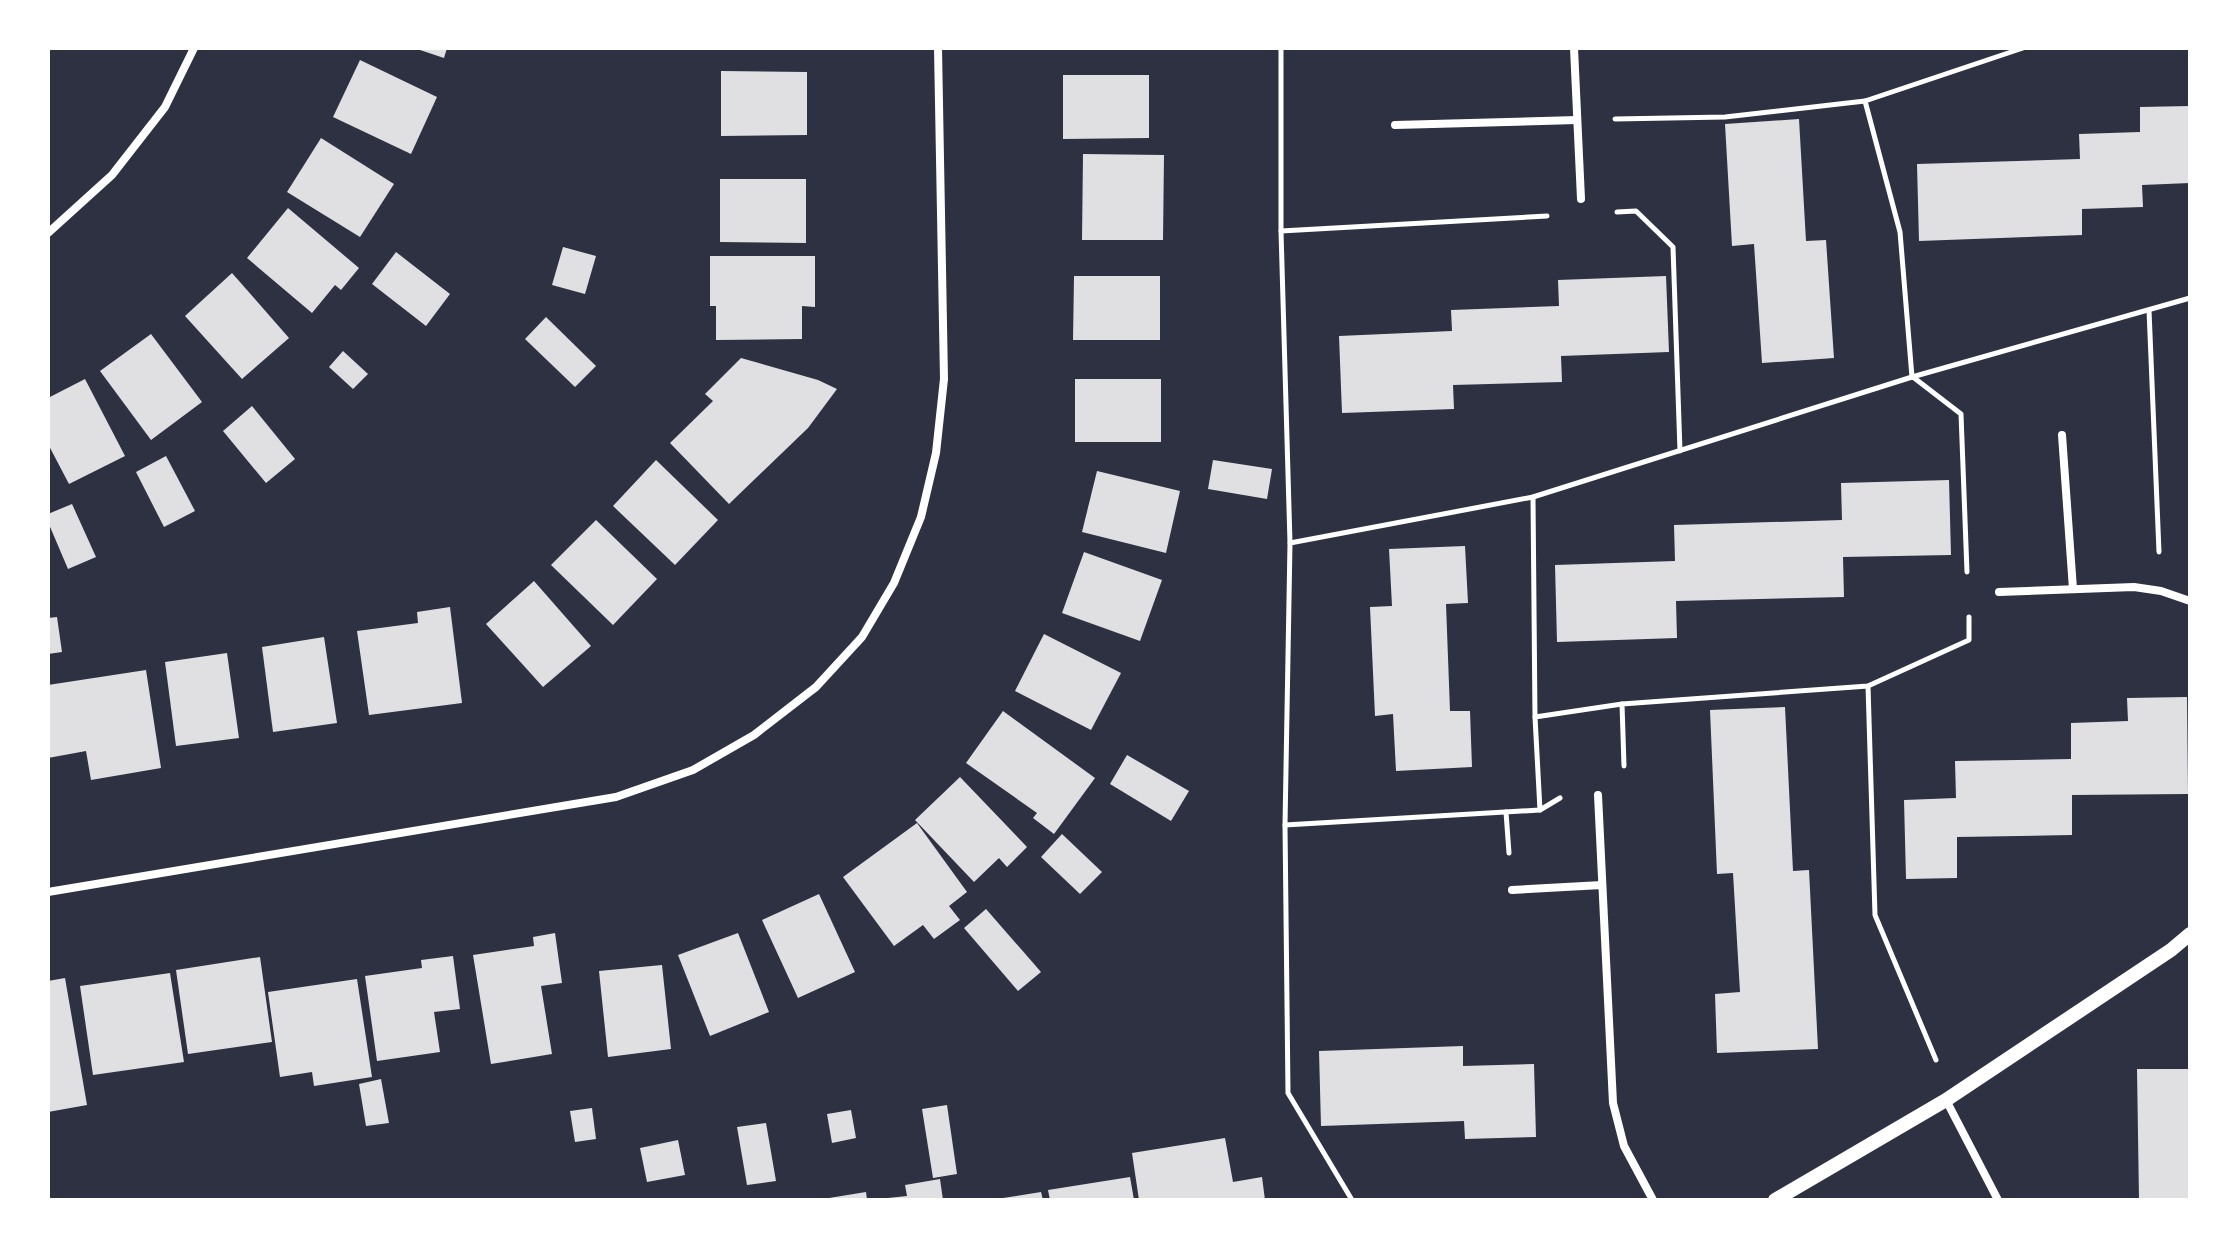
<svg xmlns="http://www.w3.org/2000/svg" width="2238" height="1248" viewBox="0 0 2238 1248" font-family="'Public Sans',sans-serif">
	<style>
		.building { fill: #e0e0e3 }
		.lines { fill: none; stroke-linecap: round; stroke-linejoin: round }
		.path { stroke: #fff; stroke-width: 5 }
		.minor { stroke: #fff; stroke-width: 8 }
		.tertiary { stroke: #fff; stroke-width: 14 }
	</style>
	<rect width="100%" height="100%" fill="#2d3142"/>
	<!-- building -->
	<g class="building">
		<polygon points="414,48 447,48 444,58"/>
		<polygon points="360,60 437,97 411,154 333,117"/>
		<polygon points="721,71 807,72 807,135 721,136"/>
		<polygon points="1063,75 1149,75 1149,138 1063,139"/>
		<polygon points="2190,106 2190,183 2142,185 2143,207 2082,209 2082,235 1919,241 1917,164 2080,159 2079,134 2140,132 2140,107"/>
		<polygon points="1799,119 1806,241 1826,240 1834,358 1762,363 1754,244 1732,246 1725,124"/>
		<polygon points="321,138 394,184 360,237 287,192"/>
		<polygon points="1083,154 1164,155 1163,240 1082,240"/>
		<polygon points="720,179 806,179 806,243 720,242"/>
		<polygon points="288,208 359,268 341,290 335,285 312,313 247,258"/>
		<polygon points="563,247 596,256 585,294 552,285"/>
		<polygon points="396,252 450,294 426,326 372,284"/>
		<polygon points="710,256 815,256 815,307 802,306 802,339 716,340 716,306 710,306"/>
		<polygon points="232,273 289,338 242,379 185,316"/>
		<polygon points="1074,276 1160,276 1160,340 1073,340"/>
		<polygon points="1666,276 1669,352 1561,356 1562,382 1453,385 1454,409 1342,413 1339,336 1452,331 1451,310 1559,306 1558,280"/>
		<polygon points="546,317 596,366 575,387 525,339"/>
		<polygon points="151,334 202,402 151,440 100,371"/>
		<polygon points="343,351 368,374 353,389 329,367"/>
		<polygon points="741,358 818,380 837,389 808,428 729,504 670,443 713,401 705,394"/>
		<polygon points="85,379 125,456 69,484 48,444 48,398"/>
		<rect x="1075" y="379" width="86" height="63"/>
		<polygon points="252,406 295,459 266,483 223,431"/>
		<polygon points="166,456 195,511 164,527 136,472"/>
		<polygon points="656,460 718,520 675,565 613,506"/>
		<polygon points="1213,460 1272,469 1267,499 1208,489"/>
		<polygon points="1097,471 1180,491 1166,553 1082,532"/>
		<polygon points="1949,480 1951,555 1843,557 1844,597 1676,601 1677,638 1557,642 1555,565 1675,561 1674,525 1842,520 1841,483"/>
		<polygon points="72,504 96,557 68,569 48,522 48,514"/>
		<polygon points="596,520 657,579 613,625 551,565"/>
		<polygon points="1465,546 1468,603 1446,604 1450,711 1470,711 1472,767 1396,771 1393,714 1375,716 1370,607 1392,606 1389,549"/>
		<polygon points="1084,552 1162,580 1140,641 1062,613"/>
		<polygon points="534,581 591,646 543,687 486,624"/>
		<polygon points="450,607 462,703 369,715 357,631 418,623 417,612"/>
		<polygon points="57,617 62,652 48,654 48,618"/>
		<polygon points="1044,634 1121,673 1091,730 1015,691"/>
		<polygon points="324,637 337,723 273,732 262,647"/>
		<polygon points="227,653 239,738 176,746 165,662"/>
		<polygon points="146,670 161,768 91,780 86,751 48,758 48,685"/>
		<polygon points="2187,697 2188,794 2072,795 2072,835 1957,837 1957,878 1906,879 1904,800 1956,798 1955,761 2071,759 2071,723 2128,721 2127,698"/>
		<polygon points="1785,707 1793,871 1809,870 1818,1049 1717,1053 1715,994 1740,992 1733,873 1717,874 1710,710"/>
		<polygon points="1003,711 1095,778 1054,834 1033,818 1037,813 966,763"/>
		<polygon points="1127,755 1189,791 1171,821 1110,784"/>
		<polygon points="960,777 1027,847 1007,867 999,858 974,882 915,820"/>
		<polygon points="917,823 967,892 949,906 960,920 934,939 923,925 894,946 843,877"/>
		<polygon points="1062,834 1102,872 1080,894 1041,857"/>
		<polygon points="819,894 855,972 798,998 762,920"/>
		<polygon points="986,909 1041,972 1018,991 964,928"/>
		<polygon points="555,933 562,983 541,986 552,1054 491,1064 473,955 534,946 533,937"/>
		<polygon points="738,933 769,1012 710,1036 678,955"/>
		<polygon points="453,956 460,1009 434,1012 440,1052 377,1061 365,976 422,968 421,960"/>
		<polygon points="260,957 272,1042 188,1054 176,970"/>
		<polygon points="662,965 671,1049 608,1057 599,971"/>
		<polygon points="170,973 184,1062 93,1075 80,986"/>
		<polygon points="65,978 87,1105 48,1112 48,981"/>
		<polygon points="357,979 372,1077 314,1086 312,1072 280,1077 268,992"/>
		<polygon points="1463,1046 1463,1066 1534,1064 1536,1137 1465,1139 1464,1121 1321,1126 1319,1051"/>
		<polygon points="2137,1069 2190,1069 2190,1200 2139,1200"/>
		<polygon points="381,1079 389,1123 366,1126 359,1084"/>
		<polygon points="947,1105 957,1174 933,1178 922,1109"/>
		<polygon points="592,1108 596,1139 575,1142 570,1111"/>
		<polygon points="851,1110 856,1138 832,1143 827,1114"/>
		<polygon points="766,1123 776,1181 747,1185 737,1127"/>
		<polygon points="1225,1138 1233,1182 1262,1177 1265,1200 1139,1200 1132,1153"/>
		<polygon points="678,1140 685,1175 647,1182 640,1148"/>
		<polygon points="1130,1177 1134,1200 1050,1200 1048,1190"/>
		<polygon points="940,1179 943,1200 889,1200 888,1198 907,1196 905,1185"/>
		<polygon points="866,1192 867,1200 829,1200 829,1198"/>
		<polygon points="1041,1192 1043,1200 1004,1200 1003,1198"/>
	</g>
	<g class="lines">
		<!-- path -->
		<g class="path">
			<polyline points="1281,48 1281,231 1290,543"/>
			<polyline points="1615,119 1725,117 1865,101"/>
			<polyline points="1617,212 1636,211 1673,247 1680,451"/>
			<polyline points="1281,231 1547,216"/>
			<polyline points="2149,310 2159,552"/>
			<polyline points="1912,377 1900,232 1865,101 2023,48"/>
			<polyline points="1913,377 1961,414 1967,572"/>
			<polyline points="1533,497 1535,717 1622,704"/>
			<polyline points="1868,686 1875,915 1936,1060"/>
			<polyline points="1535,717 1540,810"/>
			<polyline points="1624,766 1622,704 1868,686 1969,640 1969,617"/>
			<polyline points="1506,812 1509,853"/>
			<polyline points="1285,825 1540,810 1560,798"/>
			<polyline points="1352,1200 1288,1093 1285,825 1290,543 1533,497 1912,377 2190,298"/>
		</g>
		<!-- minor -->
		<g class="minor">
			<polyline points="1574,48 1581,199"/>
			<polyline points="1395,125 1577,120"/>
			<polyline points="48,233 112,175 165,107 194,48"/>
			<polyline points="2062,435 2073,589"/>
			<polyline points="1999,592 2134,587 2161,591 2190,601"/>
			<polyline points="1598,795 1613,1103 1624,1146 1653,1200"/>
			<polyline points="1512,890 1602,885"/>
			<polyline points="48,892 616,797 693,770 754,735 816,687 862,637 894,583 921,517 936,453 944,379 938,48"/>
			<polyline points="1946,1100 1998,1200"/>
		</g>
		<!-- tertiary -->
		<polyline class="tertiary" points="1775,1200 1946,1100 2171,950 2190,934"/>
	</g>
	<!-- border -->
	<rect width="2238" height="1248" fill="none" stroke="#ffffff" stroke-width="100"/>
</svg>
